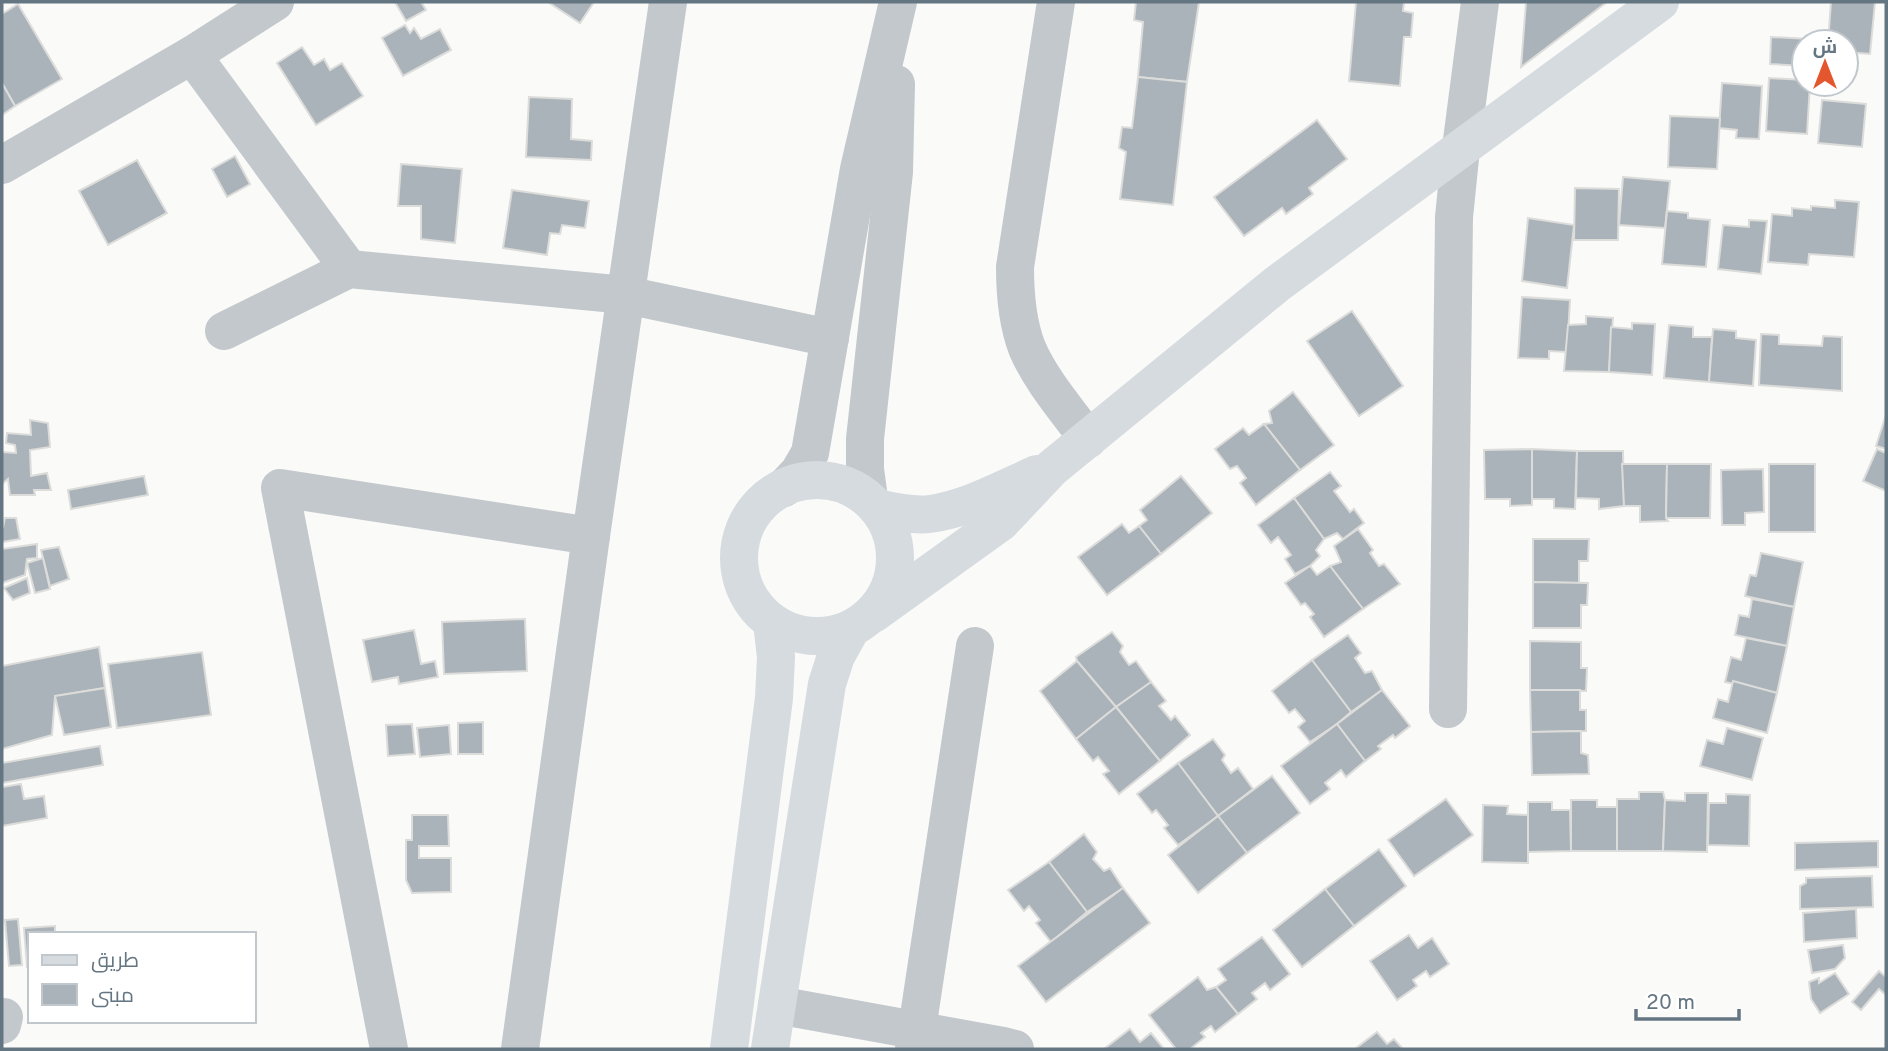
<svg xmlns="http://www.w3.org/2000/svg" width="1888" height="1051" viewBox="0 0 1888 1051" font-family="Overpass,Cairo,sans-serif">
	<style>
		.building { fill: #aab3b9; stroke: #dcdcda; stroke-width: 2 }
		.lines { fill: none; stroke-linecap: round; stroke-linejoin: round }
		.minor { stroke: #c3c8cc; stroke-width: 38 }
		.major { stroke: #d6dbdf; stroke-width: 38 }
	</style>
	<rect width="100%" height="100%" fill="#fafaf8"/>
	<!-- building -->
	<g class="building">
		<polygon points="395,2 421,2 426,10 406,21"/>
		<polygon points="548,2 594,2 580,23"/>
		<polygon points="1136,2 1199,2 1187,82 1138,77 1143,22 1134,20"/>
		<polygon points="1356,2 1404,2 1403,11 1413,13 1411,37 1404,37 1400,86 1349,81"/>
		<polygon points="1526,2 1607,2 1521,67"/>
		<polygon points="1831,2 1875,2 1870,54 1846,52 1846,42 1828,42"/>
		<polygon points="18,4 62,79 15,106 2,83 2,14"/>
		<polygon points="405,25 410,33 414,28 421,39 440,29 451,50 403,76 382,38"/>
		<polygon points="1771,37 1809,39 1809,42 1804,42 1804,66 1770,64"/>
		<polygon points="302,47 314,65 324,59 330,70 342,63 363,96 316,125 277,63"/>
		<polygon points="1138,77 1187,82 1173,205 1120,199 1126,152 1119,148 1122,127 1132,128"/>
		<polygon points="1769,78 1804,80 1804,84 1810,84 1807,134 1766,131"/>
		<polygon points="2,83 15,106 2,115"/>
		<polygon points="1722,83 1762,86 1759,139 1736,138 1737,130 1719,128"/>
		<polygon points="529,97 572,99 571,139 592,141 591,160 526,157"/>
		<polygon points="1822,100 1866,104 1862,147 1818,143"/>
		<polygon points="1670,116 1720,118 1717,169 1668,167"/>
		<polygon points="1317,120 1347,159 1309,188 1313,194 1286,214 1282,208 1244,236 1214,197"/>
		<polygon points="235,156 250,184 227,197 212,169"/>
		<polygon points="137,160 167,213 108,245 79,191"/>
		<polygon points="401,164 462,169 455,243 421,239 421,206 398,206"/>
		<polygon points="1623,177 1670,181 1665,228 1619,225"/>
		<polygon points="1575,188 1619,189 1618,240 1574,240"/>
		<polygon points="512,190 589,201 585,228 562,225 560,234 550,233 547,255 503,248"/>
		<polygon points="1835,200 1859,202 1854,257 1809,254 1808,265 1768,262 1772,214 1792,216 1792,208 1811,210 1811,206 1835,208"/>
		<polygon points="1667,211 1688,213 1688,218 1710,220 1706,267 1662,264"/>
		<polygon points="1528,218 1574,225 1567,288 1522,281"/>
		<polygon points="1749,220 1767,221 1761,274 1718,269 1723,225 1749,227"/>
		<polygon points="1522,297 1570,300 1567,352 1549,351 1549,359 1518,358"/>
		<polygon points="1352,311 1403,386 1359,416 1307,341"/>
		<polygon points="1586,316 1613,318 1609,372 1564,371 1568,325 1586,324"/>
		<polygon points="1632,323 1655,324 1652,375 1609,372 1611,327 1632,329"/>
		<polygon points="1669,325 1693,327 1693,337 1712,337 1709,382 1664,378"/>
		<polygon points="1713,329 1736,331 1736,338 1756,340 1753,386 1709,382"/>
		<polygon points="1761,334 1779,335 1779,344 1822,346 1823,336 1842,337 1842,391 1759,385"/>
		<polygon points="1293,392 1334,445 1300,470 1264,424 1272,423 1269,411"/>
		<polygon points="1886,415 1886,449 1876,446"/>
		<polygon points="30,420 48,423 50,447 30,450 31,476 47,473 51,490 34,490 35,495 10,495 8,479 2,484 2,452 16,453 15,445 6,443 7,433 31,435"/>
		<polygon points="1264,424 1300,470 1256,505 1240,483 1246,478 1237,466 1230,469 1215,449 1243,428 1249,435"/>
		<polygon points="1532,449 1532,505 1510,506 1510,499 1485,499 1484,450"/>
		<polygon points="1532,449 1577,451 1575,509 1554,508 1554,499 1532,499"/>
		<polygon points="1877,449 1886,453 1886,491 1863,481"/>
		<polygon points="1577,451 1623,451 1624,506 1599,509 1599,499 1576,498"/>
		<polygon points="1622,464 1667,464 1666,518 1668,521 1640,522 1640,506 1624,506"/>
		<polygon points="1667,464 1711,464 1710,518 1666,518"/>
		<rect x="1769" y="464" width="46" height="68"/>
		<polygon points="1763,469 1764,512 1745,513 1745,525 1722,525 1721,470"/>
		<polygon points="1330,472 1341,486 1334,491 1350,512 1354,509 1364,523 1343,539 1337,533 1324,539 1294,498"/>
		<polygon points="144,476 148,495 71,509 68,490"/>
		<polygon points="1181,476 1212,513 1161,554 1139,526 1147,520 1140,510"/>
		<polygon points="1294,498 1324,539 1316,550 1320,556 1310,566 1295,574 1285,559 1291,555 1278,537 1271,543 1258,525"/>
		<polygon points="5,518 16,518 20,539 2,542 2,527 3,527"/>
		<polygon points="1122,524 1129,533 1139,526 1161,554 1107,595 1078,557"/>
		<polygon points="1358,529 1373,550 1370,553 1379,566 1384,564 1400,584 1363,609 1330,566 1341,562 1334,546"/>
		<polygon points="1533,539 1589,539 1588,561 1579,561 1579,583 1533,582"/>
		<polygon points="37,544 37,558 27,559 25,575 2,583 2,549"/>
		<polygon points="59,547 69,579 50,586 41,550"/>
		<polygon points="1761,553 1803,562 1794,607 1745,596 1750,575 1756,576"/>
		<polygon points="43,558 50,589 35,593 27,563"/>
		<polygon points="1310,566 1317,575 1330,566 1363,609 1324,637 1310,617 1314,614 1305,603 1301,605 1285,583"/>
		<polygon points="27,578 30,593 13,600 4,588"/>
		<polygon points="1533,582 1588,583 1587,605 1581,605 1581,628 1533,628"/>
		<polygon points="1752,599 1794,607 1787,646 1735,635 1739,615 1749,617"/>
		<polygon points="525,619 527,671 444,674 442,622"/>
		<polygon points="414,630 421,664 435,661 438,677 399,684 398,677 372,682 363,640"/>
		<polygon points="1112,632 1123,646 1120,652 1129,665 1136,661 1151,682 1116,707 1077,661 1076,657"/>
		<polygon points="1348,635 1361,653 1355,658 1365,673 1372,671 1382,690 1351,712 1312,660"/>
		<polygon points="1746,638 1787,646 1777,693 1725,682 1731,657 1741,660"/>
		<polygon points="1530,641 1581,642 1581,668 1587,668 1586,691 1530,690"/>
		<polygon points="99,647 105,688 55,696 52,735 2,749 2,666"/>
		<polygon points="202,652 211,715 117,728 108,664"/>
		<polygon points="1312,660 1351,712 1337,724 1310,742 1298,727 1305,721 1295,709 1289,713 1272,691"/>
		<polygon points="1077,661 1116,707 1076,739 1040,691"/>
		<polygon points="1733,681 1777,693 1767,733 1713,718 1718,699 1728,702"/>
		<polygon points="1151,682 1166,701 1159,706 1171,720 1175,716 1190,735 1160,761 1116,707"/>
		<polygon points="105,688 111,727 64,735 55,696"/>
		<polygon points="1382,690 1410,726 1395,738 1393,735 1378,746 1381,749 1365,761 1337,724"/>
		<polygon points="1530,690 1580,690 1580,710 1586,710 1586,731 1531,732"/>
		<polygon points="1116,707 1160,761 1119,794 1103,774 1109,771 1098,757 1093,761 1076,739"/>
		<polygon points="483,722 483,754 458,754 458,723"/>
		<polygon points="412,724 415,754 388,756 386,725"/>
		<polygon points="1337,724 1365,761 1346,777 1341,770 1325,783 1330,789 1310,804 1281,766"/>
		<polygon points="449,725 451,754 420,757 417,728"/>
		<polygon points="1727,728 1763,738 1752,780 1700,766 1707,740 1723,744"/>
		<polygon points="1581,731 1581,753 1588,755 1589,774 1532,775 1531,732"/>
		<polygon points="1213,739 1225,755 1222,760 1231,773 1238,768 1253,789 1218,816 1178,763"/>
		<polygon points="100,746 103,765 2,783 2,763"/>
		<polygon points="1178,763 1218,816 1178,845 1164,828 1168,825 1156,810 1152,813 1137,794"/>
		<polygon points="1272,776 1300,813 1247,853 1218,816"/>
		<polygon points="21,784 24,799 44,796 47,818 2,826 2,787"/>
		<polygon points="1639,792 1663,792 1665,800 1663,851 1617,851 1617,799 1639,799"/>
		<polygon points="1685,793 1708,793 1707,852 1663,851 1665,800 1685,801"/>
		<polygon points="1726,794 1750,795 1749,846 1708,845 1709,803 1726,803"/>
		<polygon points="1446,799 1473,835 1414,876 1388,840"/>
		<polygon points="1571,800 1597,800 1597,807 1617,807 1617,851 1571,851"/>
		<polygon points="1528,802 1552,802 1552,810 1570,810 1571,851 1528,852"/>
		<polygon points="1483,805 1508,806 1507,814 1528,815 1528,863 1482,862"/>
		<polygon points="412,815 448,815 449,846 419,846 419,858 451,858 451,892 412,893 406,880 406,840 412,840"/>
		<polygon points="1218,816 1247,853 1198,893 1168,855"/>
		<polygon points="1084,834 1097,852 1093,859 1104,871 1110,868 1123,888 1087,912 1049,862"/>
		<polygon points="1878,841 1878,867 1795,870 1795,843"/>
		<polygon points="1379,849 1406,886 1354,926 1325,889"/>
		<polygon points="1049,862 1087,912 1051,942 1036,923 1040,920 1029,906 1024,911 1008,890"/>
		<polygon points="1872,876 1873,907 1800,909 1800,886 1806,883 1806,878"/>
		<polygon points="1123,888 1150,923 1046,1002 1018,966"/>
		<polygon points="1325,889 1354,926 1302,967 1273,930"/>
		<polygon points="1856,909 1857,938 1804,942 1803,913"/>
		<polygon points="18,919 22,965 9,966 5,920"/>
		<polygon points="55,926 55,934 30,934 30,966 27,967 24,928"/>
		<polygon points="1409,935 1418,948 1432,938 1449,964 1430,977 1426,971 1413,980 1417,986 1397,1000 1370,961"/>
		<polygon points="1262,937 1290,974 1270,990 1265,983 1252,993 1257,999 1238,1014 1216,987 1226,980 1218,969"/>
		<polygon points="1843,945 1845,958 1835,969 1812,973 1808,950"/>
		<polygon points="1879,971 1886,977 1886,995 1879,989 1861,1010 1852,1002"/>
		<polygon points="1835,973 1849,994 1820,1013 1811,999 1809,982 1819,978 1819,983"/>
		<polygon points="1198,977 1207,990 1216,987 1238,1014 1215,1032 1211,1026 1201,1033 1205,1037 1190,1049 1176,1049 1149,1015"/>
		<polygon points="1130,1029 1140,1042 1151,1033 1164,1049 1104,1049"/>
		<polygon points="1377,1032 1387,1044 1394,1039 1403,1049 1355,1049"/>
	</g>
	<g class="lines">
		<!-- minor -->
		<g class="minor">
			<path d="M1056,2L1015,267C1015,295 1017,322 1027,348C1041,381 1067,410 1088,439"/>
			<polyline points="192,55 349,269"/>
			<polyline points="2,165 192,55 275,2"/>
			<polyline points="224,331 349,269 626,295 830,338"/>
			<polyline points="784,488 799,472 810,453 859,169 898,2"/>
			<polyline points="869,499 865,469 865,439 894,172 896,84"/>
			<polyline points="1448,709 1454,217 1461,148 1480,2"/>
			<polyline points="777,1005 1003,1046 1015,1049"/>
			<polyline points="2,1025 4,1017"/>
			<polyline points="389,1049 280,488 591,536"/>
			<polyline points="520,1049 591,536 668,2"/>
			<polyline points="914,1049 975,646"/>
		</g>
		<!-- major -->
		<g class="major">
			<circle cx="817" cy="558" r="78"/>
			<path d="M877,508C894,512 913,516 930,514C967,509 1003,489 1037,474"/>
			<polyline points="873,614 1001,522 1052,468 1277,284 1660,2"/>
			<polyline points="729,1049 774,698 776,657 772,622"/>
			<polyline points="770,1049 827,684 836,656 851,629"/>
		</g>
	</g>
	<!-- border -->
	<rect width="1888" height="1051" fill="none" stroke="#657683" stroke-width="7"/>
	<!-- legend -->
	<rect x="28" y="932" width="228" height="91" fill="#ffffff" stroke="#c1c8cd" stroke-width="2"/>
	<rect x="42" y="955" width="35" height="10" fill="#d6dbdf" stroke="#c1c8cd" stroke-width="2"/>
	<text x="91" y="967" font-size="21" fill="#657683">طريق</text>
	<rect x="42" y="984" width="35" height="21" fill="#aab3b9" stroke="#c1c8cd" stroke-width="2"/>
	<text x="91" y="1002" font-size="21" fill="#657683">مبنى</text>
	<!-- north arrow -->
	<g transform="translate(1825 63)"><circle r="33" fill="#ffffff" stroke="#c1c8cd" stroke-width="2"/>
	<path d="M0-5L12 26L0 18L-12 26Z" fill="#e4572e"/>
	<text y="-10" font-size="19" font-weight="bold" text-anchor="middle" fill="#657683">ش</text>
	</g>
	<!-- scale -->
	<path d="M1636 1009v10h103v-10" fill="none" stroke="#657683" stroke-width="3.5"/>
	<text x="1646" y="1009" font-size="21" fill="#657683" stroke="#ffffff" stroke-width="5" paint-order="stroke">20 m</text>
</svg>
